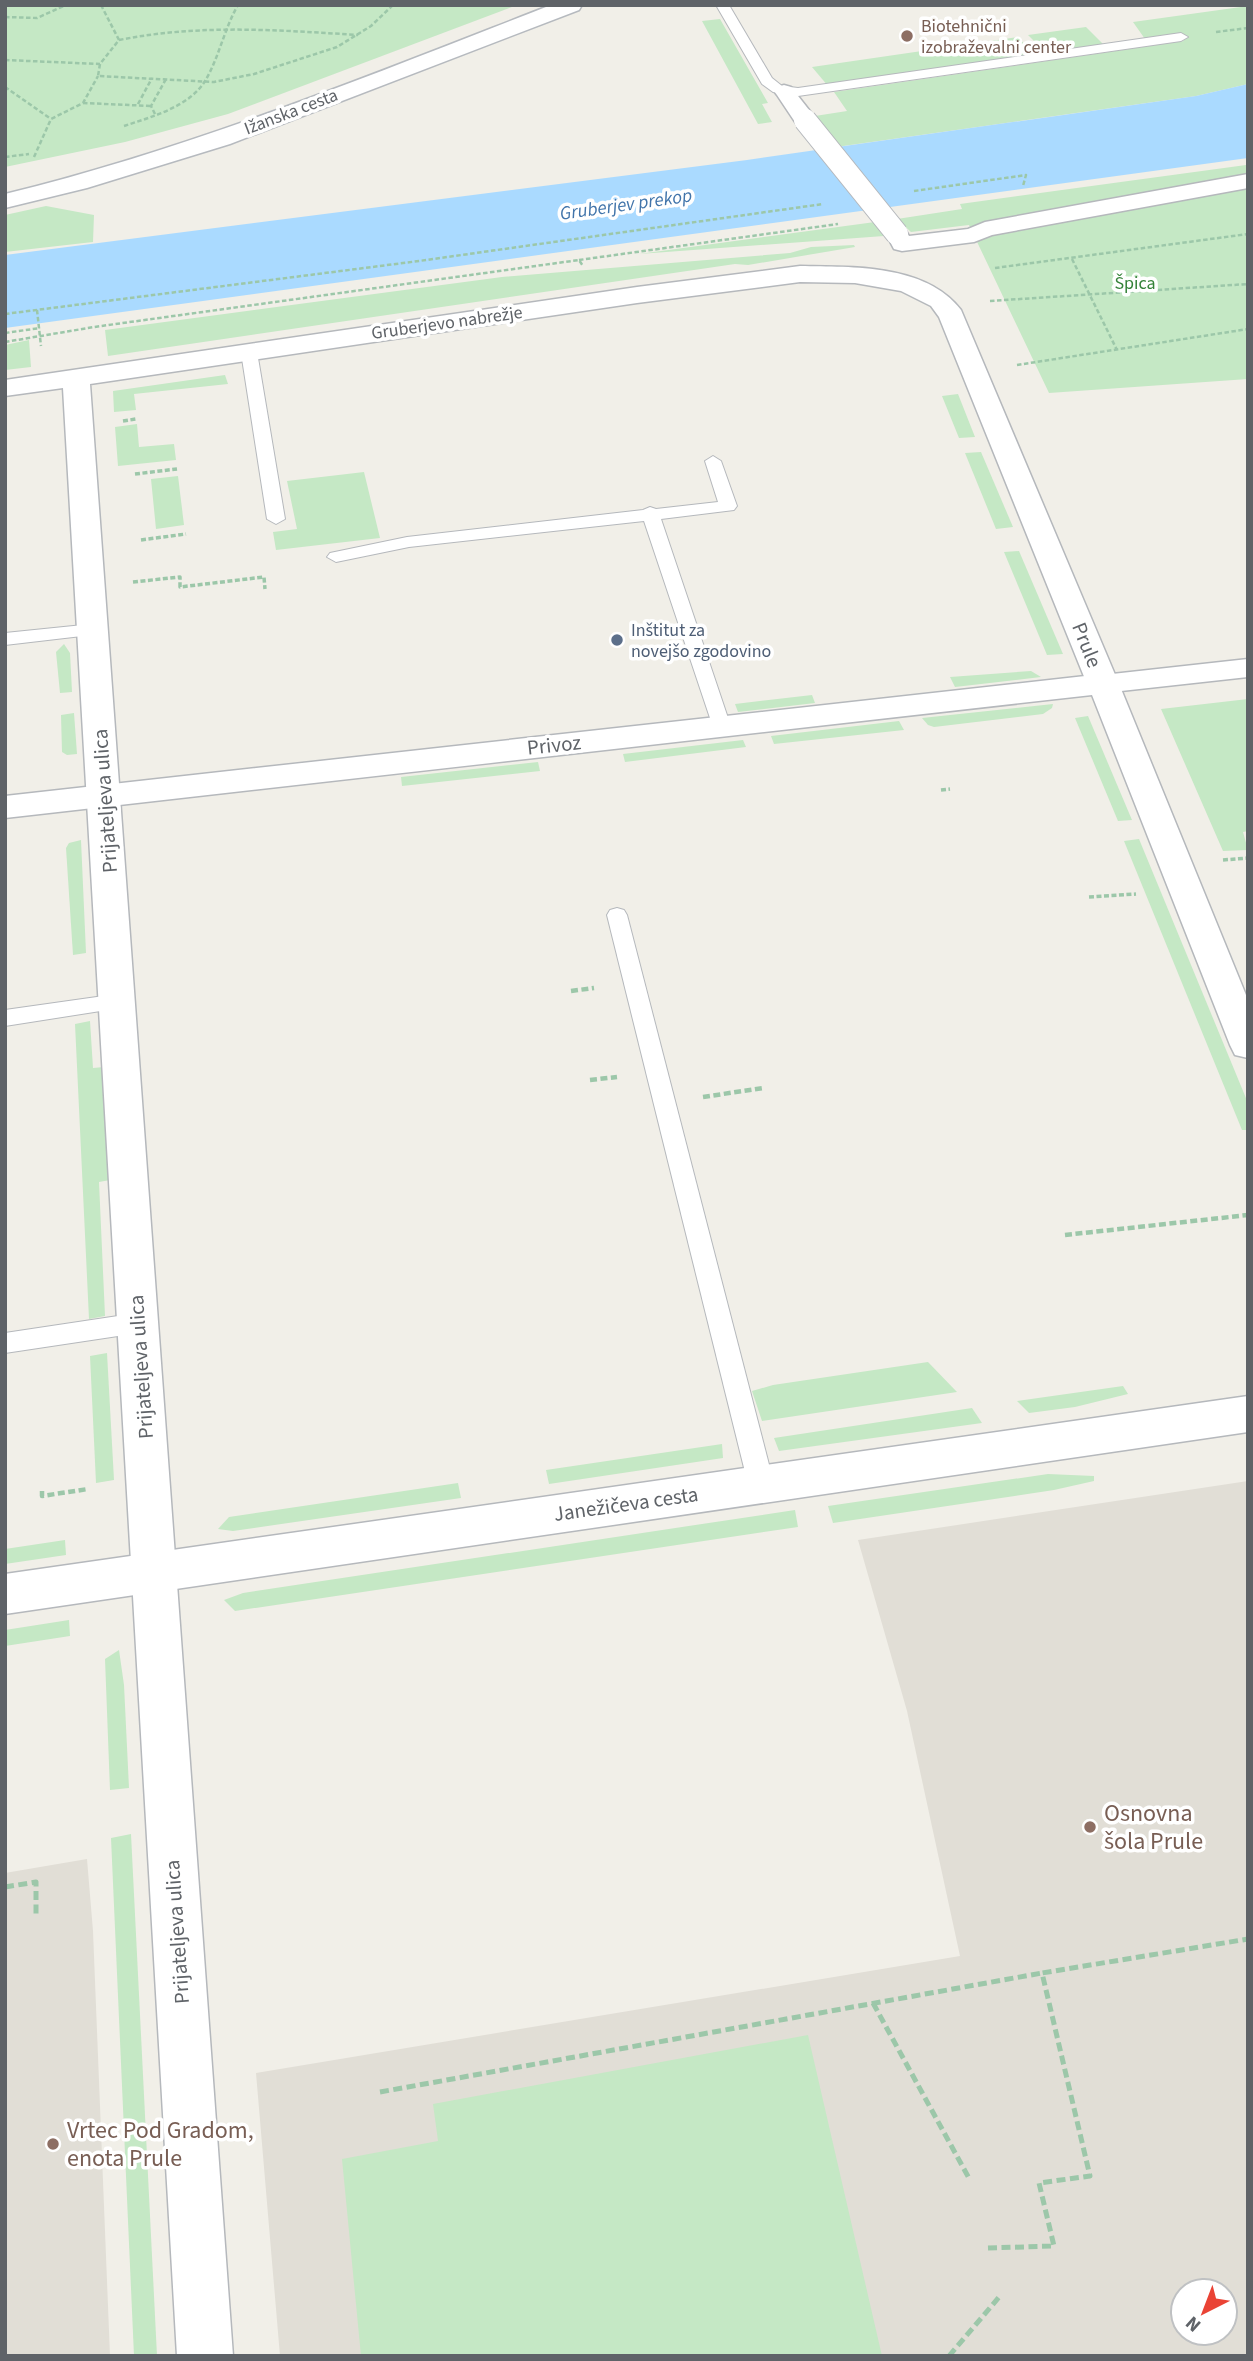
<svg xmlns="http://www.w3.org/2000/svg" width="1253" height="2361" viewBox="0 0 1253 2361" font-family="'Source Sans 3',sans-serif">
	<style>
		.education { fill: #e1ded6; fill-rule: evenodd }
		.green { fill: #c5e8c5 }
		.water { fill: #aadaff }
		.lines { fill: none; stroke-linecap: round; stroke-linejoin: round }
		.service-casing { stroke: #b5b8bc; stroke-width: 2 }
		.pedestrian-casing { stroke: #b5b8bc; stroke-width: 3 }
		.minor-casing { stroke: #b5b8bc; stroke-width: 3 }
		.tertiary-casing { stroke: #b5b8bc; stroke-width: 3 }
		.secondary-casing { stroke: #b6babf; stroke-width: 3 }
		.path-far3 { stroke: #9cc7a9; stroke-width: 2.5; stroke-dasharray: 4.5 2.5; stroke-linecap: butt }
		.path-far2 { stroke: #9cc7a9; stroke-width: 3.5; stroke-dasharray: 5 2.5; stroke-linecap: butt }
		.path-far1 { stroke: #9cc7a9; stroke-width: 4.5; stroke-dasharray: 7 3.5; stroke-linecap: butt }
		.path { stroke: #9cc7a9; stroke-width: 5; stroke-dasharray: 9 4.5; stroke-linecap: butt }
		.service { fill: #fff; fill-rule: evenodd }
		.pedestrian { fill: #fff; fill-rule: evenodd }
		.minor { fill: #fff; fill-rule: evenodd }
		.tertiary { fill: #fff; fill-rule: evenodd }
		.secondary { fill: #fff; fill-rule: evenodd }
		.pedestrian-bridge-casing { stroke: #b5b8bc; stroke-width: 24; stroke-linecap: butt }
		.pedestrian-bridge { stroke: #fff; stroke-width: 22 }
		.education-dot { fill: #8d6e63; stroke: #fff; stroke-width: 2.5 }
		.service-dot { fill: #5c6f8a; stroke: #fff; stroke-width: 2.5 }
		.labels { text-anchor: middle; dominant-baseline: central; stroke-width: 7; stroke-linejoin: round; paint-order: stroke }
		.far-education-label { font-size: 18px; fill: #785e54; stroke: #fff; text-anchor: start }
		.far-street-label { font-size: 18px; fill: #5f6368; stroke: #fff }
		.far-park-label { font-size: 18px; fill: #348238; stroke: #fff }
		.far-service-label { font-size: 18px; fill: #4e5e75; stroke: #fff; text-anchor: start }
		.far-water-label { font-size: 19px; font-style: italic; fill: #4174aa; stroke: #fff }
		.street-label { font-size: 21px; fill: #5f6368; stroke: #fff }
		.near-education-label { font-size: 24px; fill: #785e54; stroke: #fff; text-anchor: start }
	</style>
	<rect width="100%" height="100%" fill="#f1efe8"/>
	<!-- education -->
	<g class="education">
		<path d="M1248,1481V2356H280L256,2073L960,1956L907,1711L858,1540ZM1183,2291H1225V2333H1183Z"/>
		<polygon points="87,1859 93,1931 110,2356 5,2356 5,1873"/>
	</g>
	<!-- green -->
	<g class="green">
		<polygon points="5,5 517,5 228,114 125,142 5,167"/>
		<polygon points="1248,6 1248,84 1196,96 836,147 815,116 847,111 834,92 1184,41 1177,34 1145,39 1133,22"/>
		<polygon points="720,19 768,103 762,104 772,122 758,124 702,21"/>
		<polygon points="1086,27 1104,45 1047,54 1028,35"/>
		<polygon points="1018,37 1035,56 828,86 812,67"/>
		<polygon points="1246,165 1248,379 1049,393 969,225 911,232 897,219 962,209 960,204"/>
		<polygon points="46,206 94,215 93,242 5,252 5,215"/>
		<polygon points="875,222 884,236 639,254"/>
		<polygon points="854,245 855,247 748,265 735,264 108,356 105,330 502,277 790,253 811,247"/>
		<polygon points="29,340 31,367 5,370 5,345"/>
		<polygon points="225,375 228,384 134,394 136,410 114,412 113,391"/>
		<polygon points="958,394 975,437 959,438 942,396"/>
		<polygon points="137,424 139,447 174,444 176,460 118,466 115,427"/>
		<polygon points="981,452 1013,527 996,529 965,453"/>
		<polygon points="364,472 380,538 276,550 273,532 297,529 287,481"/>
		<polygon points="178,476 184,525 156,529 151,479"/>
		<polygon points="1019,551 1063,654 1047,655 1004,552"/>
		<polygon points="64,644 70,653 72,692 60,693 56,652"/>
		<polygon points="1031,671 1041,677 955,687 950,677"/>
		<polygon points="812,695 815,703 738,712 735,704"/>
		<polygon points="1248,699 1248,831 1243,832 1248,850 1223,851 1161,709"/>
		<polygon points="1053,704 1052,708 1043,714 934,727 928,725 922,718"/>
		<polygon points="74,713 77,754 67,755 62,752 61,715"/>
		<polygon points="1088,716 1132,820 1118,821 1075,718"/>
		<polygon points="899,721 904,730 774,744 771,736"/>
		<polygon points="743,740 746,747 625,762 623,754"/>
		<polygon points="538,762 540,771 402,786 401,777"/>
		<polygon points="1139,839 1248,1103 1248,1130 1242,1130 1124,841"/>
		<polygon points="81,840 86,953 73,955 66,848 69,843"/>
		<polygon points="90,1021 93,1068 104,1067 110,1180 99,1182 105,1316 89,1319 75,1024"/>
		<polygon points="107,1353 114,1480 96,1483 90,1356"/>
		<polygon points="928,1362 957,1392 762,1421 752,1391 773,1385"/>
		<polygon points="1123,1386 1128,1394 1075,1407 1029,1413 1017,1401"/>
		<polygon points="972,1408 982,1423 779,1451 774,1438"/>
		<polygon points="722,1444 723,1458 549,1484 546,1470"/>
		<polygon points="1048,1474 1094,1476 1094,1481 1054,1490 833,1523 828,1506"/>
		<polygon points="458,1483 461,1498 233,1531 218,1529 229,1517"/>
		<polygon points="795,1510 798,1527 235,1611 224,1600 243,1593"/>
		<polygon points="65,1540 66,1555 5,1564 5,1549"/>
		<polygon points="69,1620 70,1636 5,1646 5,1630"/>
		<polygon points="119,1650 124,1685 129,1788 110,1790 105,1659"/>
		<polygon points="131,1834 157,2356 134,2356 111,1838"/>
		<polygon points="808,2035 882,2356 361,2356 342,2159 438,2141 433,2104"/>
	</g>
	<!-- water -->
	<polygon class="water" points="1248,84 1248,158 5,328 5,255 747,160 1196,96"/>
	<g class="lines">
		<!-- service casing -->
		<g class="service-casing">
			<g id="service">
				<polygon points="716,5 729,5 772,78 782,86 798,88 1181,33 1188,37 1181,41 798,96 773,92 762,84"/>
				<polygon points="249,347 257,352 285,519 276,524 267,519 241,352"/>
				<polygon points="713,456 721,461 737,506 734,510 661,519 731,727 729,731 715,731 713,727 644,521 409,547 336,562 327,557 330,553 407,537 643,510 650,507 656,509 718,502 705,461"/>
				<polygon points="93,624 99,626 102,630 99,634 5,645 5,633"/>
				<polygon points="617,908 624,910 627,915 774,1484 770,1492 761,1495 752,1492 748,1484 607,915 610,910"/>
				<polygon points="118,994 126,997 129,1002 126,1007 5,1026 5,1010"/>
				<polygon points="138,1313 146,1316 150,1323 146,1330 138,1333 5,1353 5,1333"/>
			</g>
		</g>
		<!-- pedestrian casing -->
		<g class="pedestrian-casing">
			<g id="pedestrian">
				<polygon points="784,85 791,87 813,115 816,120 813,125 797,125 777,95 774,91 777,87"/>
				<polygon points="1248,174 1248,188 992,235 974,242 902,251 894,249 886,234 889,229 905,229 909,236 968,229 985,222"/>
				<polygon points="1248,659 1248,677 1103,693 1093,690 1089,684 1093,678 1103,675"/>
			</g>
		</g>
		<!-- minor casing -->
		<g class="minor-casing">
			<path id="minor" d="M800,266C853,267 926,264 961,310L1119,684L1114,691L1103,694L1092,691L1087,684L939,317L931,306L901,291L855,283L800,282L637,303L90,384L233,2356H177L63,388L5,396V380L637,287Z"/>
		</g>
		<!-- tertiary casing -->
		<g class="tertiary-casing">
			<g id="tertiary">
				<polygon points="1103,674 1114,677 1119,684 1248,1000 1248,1058 1235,1055 1230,1045 1092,695 5,818 5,796"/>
				<polygon points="1248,1396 1248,1432 5,1614 5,1574"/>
			</g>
		</g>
		<!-- secondary casing -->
		<g class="secondary-casing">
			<path id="secondary" d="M551,5H582L579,10L230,144L87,188L5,208V194C193,148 371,75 551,5Z"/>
		</g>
		<!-- path-far3 -->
		<g class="path-far3">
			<polyline points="101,5 119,40 100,64 98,76 214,82 254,74 337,47 371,26 393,5"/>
			<polyline points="5,17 37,18 66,5"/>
			<polyline points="1216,32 1248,28"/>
			<path d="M119,40C199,24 277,30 358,35"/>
			<polyline points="5,60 100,64"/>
			<polyline points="5,87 51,119"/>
			<polyline points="83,103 151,106"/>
			<polyline points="138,104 152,78"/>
			<polyline points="155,114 151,106 166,79"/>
			<path d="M124,126C151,117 189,107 205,81C219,58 224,29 238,5"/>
			<polyline points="5,157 29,154"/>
			<polyline points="34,157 51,119 83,103 98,76"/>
			<polyline points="914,191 1026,175 1023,186"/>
			<polyline points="1072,259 1117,350"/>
			<polyline points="579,260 838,224"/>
			<polyline points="995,268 1248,234"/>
			<polyline points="990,301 1248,284"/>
			<polyline points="37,310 41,346"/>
			<polyline points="5,314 419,261 823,204"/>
			<polyline points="5,333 40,328"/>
			<polyline points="5,342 94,327 579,260 583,266"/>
			<polyline points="1017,365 1248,329"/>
		</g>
		<!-- path-far2 -->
		<g class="path-far2">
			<polyline points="123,421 136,419"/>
			<polyline points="135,474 177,469"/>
			<polyline points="141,540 186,534"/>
			<polyline points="133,582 180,577 180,587 264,577 265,589"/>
			<polyline points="941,790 950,789"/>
			<polyline points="1223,860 1248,858"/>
			<polyline points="1089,897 1136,894"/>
		</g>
		<!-- path-far1 -->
		<g class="path-far1">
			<polyline points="571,991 594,988"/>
			<polyline points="590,1080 617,1077"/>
			<polyline points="703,1097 763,1088"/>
			<polyline points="1065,1235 1248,1215"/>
			<polyline points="42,1491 42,1496 88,1489"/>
		</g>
		<!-- path -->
		<g class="path">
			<polyline points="5,1887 36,1882 36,1917"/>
			<polyline points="873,2003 970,2180"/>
			<polyline points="380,2092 1042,1973"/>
			<polyline points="988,2248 1054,2246 1039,2183 1090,2176 1042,1973 1248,1939"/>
			<polyline points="949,2356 1000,2296"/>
		</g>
		<!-- service -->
		<use href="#service" class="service"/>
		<!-- pedestrian -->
		<use href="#pedestrian" class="pedestrian"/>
		<!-- minor -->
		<use href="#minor" class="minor"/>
		<!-- tertiary -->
		<use href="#tertiary" class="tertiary"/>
		<!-- secondary -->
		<use href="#secondary" class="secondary"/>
		<!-- pedestrian-bridge casing -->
		<g class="pedestrian-bridge-casing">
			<polyline id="pedestrian-bridge" points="805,120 897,234"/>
		</g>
		<!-- pedestrian-bridge -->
		<use href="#pedestrian-bridge" class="pedestrian-bridge"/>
	</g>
	<!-- markers -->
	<g class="education-dot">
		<circle cx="907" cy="36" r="7"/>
		<circle cx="1090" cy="1827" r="7"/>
		<circle cx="53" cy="2144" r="7"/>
	</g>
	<circle class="service-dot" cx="617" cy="640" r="7"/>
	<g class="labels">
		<!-- far-education labels -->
		<g class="far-education-label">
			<text x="921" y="26">Biotehnični<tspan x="921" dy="21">izobraževalni center</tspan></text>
		</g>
		<!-- far-street labels -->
		<g class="far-street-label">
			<text transform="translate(291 112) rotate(-21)">Ižanska cesta</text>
			<text transform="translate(447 323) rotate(-8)">Gruberjevo nabrežje</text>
		</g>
		<!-- far-park labels -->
		<g class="far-park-label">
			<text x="1135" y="283">Špica</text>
		</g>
		<!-- far-service labels -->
		<g class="far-service-label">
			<text x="631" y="630">Inštitut za<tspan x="631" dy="21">novejšo zgodovino</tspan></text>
		</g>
		<!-- far-water labels -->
		<g class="far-water-label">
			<text transform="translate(626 205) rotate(-8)">Gruberjev prekop</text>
		</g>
		<!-- street labels -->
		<g class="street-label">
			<text transform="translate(1087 645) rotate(68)">Prule</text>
			<text transform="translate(554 745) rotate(-6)">Privoz</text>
			<text transform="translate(105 801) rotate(-94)">Prijateljeva ulica</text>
			<text transform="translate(141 1367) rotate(-94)">Prijateljeva ulica</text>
			<text transform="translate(626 1504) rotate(-8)">Janežičeva cesta</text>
			<text transform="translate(177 1932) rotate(-94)">Prijateljeva ulica</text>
		</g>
		<!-- near-education labels -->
		<g class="near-education-label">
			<text x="1104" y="1813">Osnovna<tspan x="1104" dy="28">šola Prule</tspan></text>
			<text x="67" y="2130">Vrtec Pod Gradom,<tspan x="67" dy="28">enota Prule</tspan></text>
		</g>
	</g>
	<!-- border -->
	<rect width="1253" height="2361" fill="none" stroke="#5f6368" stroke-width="14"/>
	<!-- north arrow -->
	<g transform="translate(1204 2312) rotate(222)"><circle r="33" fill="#ffffff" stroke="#bfc1c3" stroke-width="2"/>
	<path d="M0-5L12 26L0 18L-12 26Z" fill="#ea4335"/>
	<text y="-10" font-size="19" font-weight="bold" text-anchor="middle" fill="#5f6368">N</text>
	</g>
</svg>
